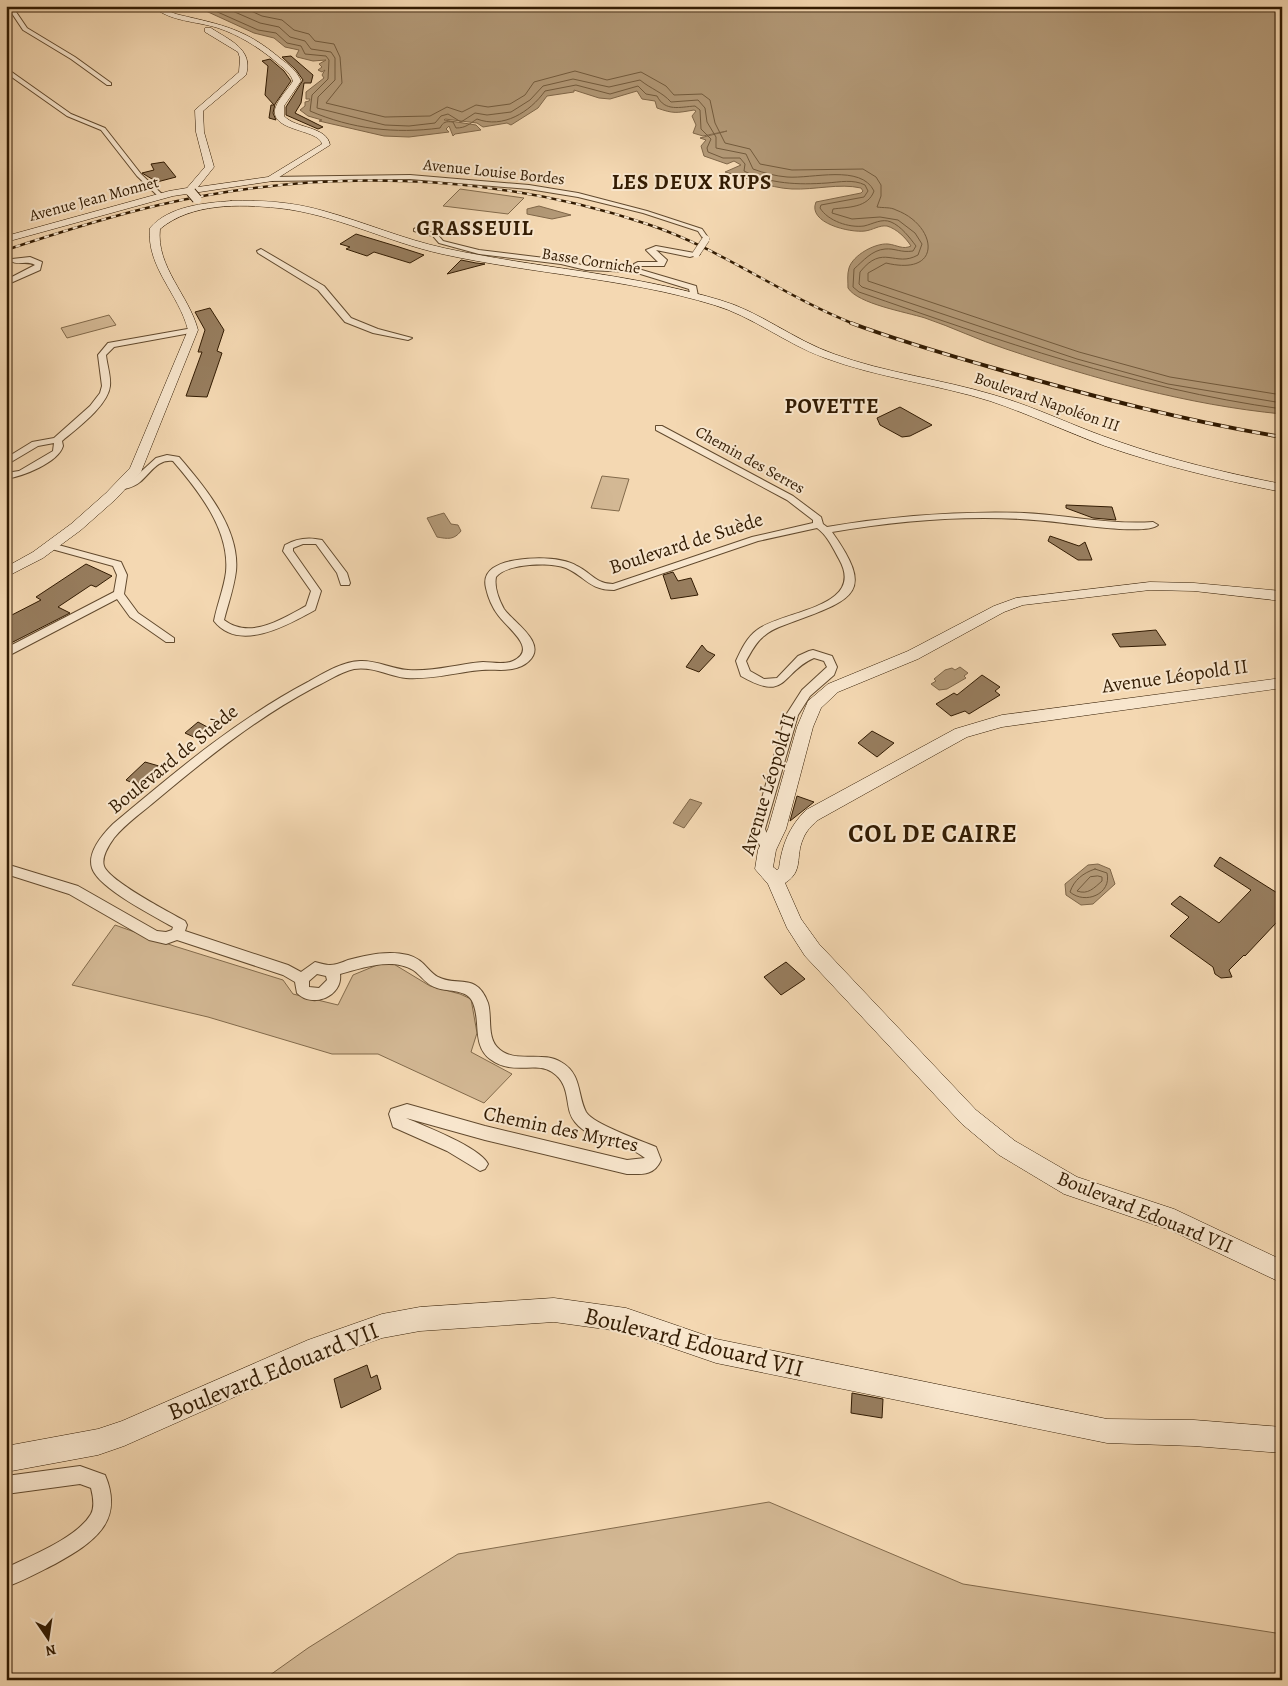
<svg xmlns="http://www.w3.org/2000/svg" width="1288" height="1686" viewBox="0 0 1288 1686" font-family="Alegreya,serif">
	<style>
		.green { fill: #d3b894; stroke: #826a4b }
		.water { fill: #b29876; stroke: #7f6648 }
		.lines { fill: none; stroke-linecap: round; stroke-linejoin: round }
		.shore { stroke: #725a3c; stroke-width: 1 }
		.building { fill: #977d5e; stroke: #321b02 }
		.street-casing { stroke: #624a2e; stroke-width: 2 }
		.secondary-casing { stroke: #321b02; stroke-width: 1 }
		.street { fill: #f8e6cd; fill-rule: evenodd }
		.secondary { fill: #f8e6cd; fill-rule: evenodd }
		.rail-far1-casing { stroke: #321b02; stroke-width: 2.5 }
		.rail-casing { stroke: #321b02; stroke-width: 4 }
		.rail-far1 { stroke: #f8e6cd; stroke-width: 2; stroke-dasharray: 5; stroke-linecap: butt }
		.rail { stroke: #f8e6cd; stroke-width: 2.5; stroke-dasharray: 8; stroke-linecap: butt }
		.street-bridge-casing { stroke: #624a2e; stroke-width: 8; stroke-linecap: butt }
		.secondary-bridge-casing { stroke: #321b02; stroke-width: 11; stroke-linecap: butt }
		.street-bridge { stroke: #f8e6cd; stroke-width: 7 }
		.secondary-bridge { stroke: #f8e6cd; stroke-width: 9 }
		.labels { text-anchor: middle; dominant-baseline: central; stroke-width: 4; stroke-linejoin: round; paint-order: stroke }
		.far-street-label { font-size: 16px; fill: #321b02; stroke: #f8e6cd }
		.street-label { font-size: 20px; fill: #321b02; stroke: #f8e6cd }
		.far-district-label { font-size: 21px; font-weight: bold; letter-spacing: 1px; fill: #321b02; stroke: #f8e6cd }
		.near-street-label { font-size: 24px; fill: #321b02; stroke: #f8e6cd }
		.district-label { font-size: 25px; font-weight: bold; letter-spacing: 1px; fill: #321b02; stroke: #f8e6cd }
	</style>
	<rect width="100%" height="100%" fill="#f4d8b2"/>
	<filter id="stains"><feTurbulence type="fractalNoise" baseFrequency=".004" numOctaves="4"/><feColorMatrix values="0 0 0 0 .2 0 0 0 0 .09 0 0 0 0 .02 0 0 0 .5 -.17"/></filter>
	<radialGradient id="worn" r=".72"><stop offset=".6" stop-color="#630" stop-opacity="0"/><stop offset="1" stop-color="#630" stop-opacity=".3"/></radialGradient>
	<!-- green -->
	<g class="green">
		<polygon points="460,189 524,198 508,214 443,206"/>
		<polygon points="109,315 116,325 67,338 61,328"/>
		<polygon points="602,476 629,479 619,511 591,508"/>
		<polygon points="115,925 174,946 283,980 293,994 338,1005 353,975 382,963 392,963 430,986 460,994 471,999 477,1033 471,1052 512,1074 484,1103 378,1054 332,1054 208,1017 72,985"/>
		<polygon points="769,1502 963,1584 1282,1634 1282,1680 263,1680 308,1648 458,1554"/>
	</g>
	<!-- water -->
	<g class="water">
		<path d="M195,6H1282V414C1188,405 1095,379 1006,349C978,340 952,327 925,318C906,312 858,304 848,288C848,282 847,274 849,268C853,255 875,243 888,244C897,245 903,250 911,246C906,238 897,229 887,226C879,225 873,230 865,231C850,233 807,223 816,202L861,193L863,191L861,188C839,183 815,190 792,189C768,188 748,177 725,172L741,165L734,161L727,164L704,156L701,146L706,140L700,138L727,131L703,136L693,133L696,125L692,116L696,111L694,110C676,113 674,114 657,108L655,101L642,99L637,91L610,99L599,98L574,90V92L547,96L538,108L511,125L507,123L483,127L477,123L445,119L444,120L476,125L481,130L455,134L453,136L449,126L446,129L449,132L409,137L384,136L319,121L322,120L308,116L300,110L305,106V102L309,101L310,99H306V92L324,78L322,75L325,70L322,72L318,70L322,67L319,64L326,60L313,61L297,57L296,56L299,50L285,47L274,38L254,33Z"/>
		<polygon points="539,206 571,215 552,219 527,214 527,209"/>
		<path d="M444,513L451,524L458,525L461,531C454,540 448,539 437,537L427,518Z"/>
		<polygon points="960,667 968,673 964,676 966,678 947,689 939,690 931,684 936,681 934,679 945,670 952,668 955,670"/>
		<polygon points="690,799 702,803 684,828 673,823"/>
		<polygon points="1098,864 1110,869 1115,884 1093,904 1081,905 1066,895 1065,884 1088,865"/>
	</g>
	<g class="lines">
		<!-- shore -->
		<g class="shore">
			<path d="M204,6L258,30L276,33L287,43L301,46L305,54L326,56L329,60L328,79L312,95L310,111C352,129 395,134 440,128C443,122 446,121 453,122L456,128C466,128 469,124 477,119C503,129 530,112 545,91L576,85L610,94L638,86L646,94L657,96C665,112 680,107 695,106L700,110L701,129L711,139L707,148L708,152L723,158H740L745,164L744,171C770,184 798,185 827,183C840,182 853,179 865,185L868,191L864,197L821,205L820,208C828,221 849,228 864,226C873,224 882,218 891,222C901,226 910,238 916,246L913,251C901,253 895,248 885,249C872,250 863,261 854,269L853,287L859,292C1001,341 1132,388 1282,409"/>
			<path d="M221,6L260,23L279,27L290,37L305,41L311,49L331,52L335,58V80L318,97L317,108L385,125L409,126L435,123L441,116L448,114L461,122L475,113L487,115L511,112L530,100L543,86L573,79L609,87L640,80C651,89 662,92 671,102L698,100L705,108L707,122L716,137V148L746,154L753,169C764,173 775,176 787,177C812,179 861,164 874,191C868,208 848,207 833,209L832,213L852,219L880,217L898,220L915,233L922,244L918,255C895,268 883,243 860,272L859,284L862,287L1077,359L1168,384L1282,403"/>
			<path d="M240,6L262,16L282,20L294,30L309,34L315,41L334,44L340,57L342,83L326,103L385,117L430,116L447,107L462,112L476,105L488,107L510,104L525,95L534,82L575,71L607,80L641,72L666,86L674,95L702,94L710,100L715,123L725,143L750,149L760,164L792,170L863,169L876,177L881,185V196L877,207C883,208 891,207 896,210C937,225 944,277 886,263L868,273V281L1079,352L1170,377L1282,395"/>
			<path d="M1095,869L1107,873C1112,894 1085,905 1070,892C1074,880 1083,873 1095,869Z"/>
			<path d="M1098,876L1102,877V881C1094,888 1088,895 1077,891L1090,877Z"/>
		</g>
	</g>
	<!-- building -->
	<g class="building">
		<polygon points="291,56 313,75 311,83 304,83 301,103 295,113 323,127 318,129 286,115 286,107 303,80 296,70 282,57"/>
		<polygon points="270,59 284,71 291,81 275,104 273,113 276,120 269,118 271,105 274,105 265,95 268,66 262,61"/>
		<polygon points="164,162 176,177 157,182 142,173 154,170 151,164"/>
		<polygon points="356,234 399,247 424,255 410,263 374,252 367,256 346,249 350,247 340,244"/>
		<polygon points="461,260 476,263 485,264 447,274"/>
		<polygon points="210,308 224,330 217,351 222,353 207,397 186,396 202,352 198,352 205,330 195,312"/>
		<polygon points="900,407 932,425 910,436 902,437 880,425 877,418"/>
		<polygon points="1066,505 1112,507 1116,520 1093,518 1066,508"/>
		<polygon points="1050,536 1079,546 1085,542 1092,560 1078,560 1048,541"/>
		<polygon points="86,564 112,576 96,587 91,585 58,607 70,613 11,643 6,639 6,618 41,600 36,597"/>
		<polygon points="673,572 678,581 691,578 698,595 671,599 663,575"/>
		<polygon points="1156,630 1166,645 1120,647 1112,634"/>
		<polygon points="702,645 707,651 715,655 699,672 686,667"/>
		<polygon points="982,675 1000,687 995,691 1000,695 969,714 965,711 951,716 936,704 954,693 957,695"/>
		<polygon points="198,722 211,729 198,739 185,733"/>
		<polygon points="872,731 894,743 877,757 858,743"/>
		<polygon points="145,762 159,766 139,786 126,780"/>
		<polygon points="797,796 814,802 790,821"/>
		<polygon points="1220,857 1282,896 1282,915 1276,923 1245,956 1244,955 1229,970 1232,977 1221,978 1215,974 1213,967 1170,936 1189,917 1171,904 1180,896 1219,923 1251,890 1214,866"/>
		<polygon points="786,962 805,979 781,995 764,977"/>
		<polygon points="367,1365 371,1378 377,1375 381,1389 341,1408 334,1379"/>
		<polygon points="852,1393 883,1399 882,1418 851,1413"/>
	</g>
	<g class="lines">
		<!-- street casing -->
		<g class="street-casing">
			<g id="street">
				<polygon points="7,6 12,6 27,28 75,57 111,83 111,85 107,85 71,59 23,30"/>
				<polygon points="6,68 71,114 105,128 141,174 163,195 163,197 159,197 137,176 101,130 67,116 6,73"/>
				<polygon points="410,175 529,185 578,193 647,211 702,229 709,239 704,240 698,231 643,213 578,197 529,189 410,179 270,181 267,179 270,177"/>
				<polygon points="416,228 437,234 443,241 479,250 561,260 586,266 635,268 696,286 698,296 691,298 689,289 634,272 586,270 561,264 479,254 439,243 433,236 414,231 414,229"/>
				<polygon points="656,246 700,254 690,257 656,250 667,260 664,266 635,266 634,264 638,262 658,262 646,250"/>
				<polygon points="261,249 324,286 351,318 378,329 412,338 408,340 373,333 345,322 318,290 258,253 257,251"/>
				<path d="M30,257L42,262L40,270L6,285V280L35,265C26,260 18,266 11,261L12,259Z"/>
				<path d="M193,328H196V332L114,347L106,355C107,365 111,376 110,386C108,406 76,429 62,441L63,446C58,463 23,476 6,479V473L19,471L53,451L54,443L38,446L6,465V458L32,442L54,438L90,406L100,393L102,386L98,355L108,343Z"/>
				<path d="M656,426H662L793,496L821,517L823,524L827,527C892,516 958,511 1024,513C1068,515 1109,525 1153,522L1158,525C1147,535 1081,525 1064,523C987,513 908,519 832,532C874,591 856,599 795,621C785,625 773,628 764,636C756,642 751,652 746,661L750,671L764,679L777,678L798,656L809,651L813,650L832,656L837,667L834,675L810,696L798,715L765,829L773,850L771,853H763L753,829L786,715L802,690L827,667L824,661L814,658C780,673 788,703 741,676L736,661C741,650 747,637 757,630C784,610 867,608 839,559C833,548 827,535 817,528L758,541L614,590C589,590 586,577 566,568C551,562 507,563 496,577C494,587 499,600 504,609C513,622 548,643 529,661C525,665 518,668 512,669C502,671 492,669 482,670C457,672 432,680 406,678C389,676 372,666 354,669C340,672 326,682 313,688C257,718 208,757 159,798C144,811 126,823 114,838C109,845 101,857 104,866C109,881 169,912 185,921L187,925L185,931L288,965L301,972L315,962C320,963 325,965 330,965C336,965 343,962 348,960C367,955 388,950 408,955C425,960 426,970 438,977C457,987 477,972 488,1003C492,1017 487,1036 497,1047C513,1065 542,1050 561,1062C582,1074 577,1094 586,1112C593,1124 642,1141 656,1147L661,1160C654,1176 642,1174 627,1174L485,1140L406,1118C424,1126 480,1147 488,1164L485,1169L480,1171L447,1151L393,1127L389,1114L391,1109L407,1104L485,1126L627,1160L645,1158C626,1142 592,1143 575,1122C563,1108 573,1086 552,1072C536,1061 512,1076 490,1059C472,1045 481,1022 473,1003C468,989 449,992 437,988C426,985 422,976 413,970C392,957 362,968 340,974C343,996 313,1009 297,993L295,982L283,975L177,940L166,944L149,940L69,894L6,874V864L78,886L157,931L166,932L172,930L173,927C154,916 98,888 92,868C87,852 103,834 113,824C175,772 236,720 308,682C324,673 341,662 360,661C376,660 392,669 408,670C433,672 458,664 483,662C492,662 504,665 513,661C539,649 507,628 498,615C492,607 488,597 486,588C484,580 486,573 493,568C511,556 559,555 577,566C591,573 597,584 613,584L752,537L813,523V520L787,500L656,430ZM317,974L326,976L327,980L319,988L309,987V981Z"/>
				<path d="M167,455L179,457C205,487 240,529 236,571C234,588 228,604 224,620C250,640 282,619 306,606L311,591L283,551L285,545C297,538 309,537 322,540L347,573L350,583L349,585H341L337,573L316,544H303L293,548V551L321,591L315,610C288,625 239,653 214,621C217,605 224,588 226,572C230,530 198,490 173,461C157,459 151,473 140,482C134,487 128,488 121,490L116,487L133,479L156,458Z"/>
				<polygon points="51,543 121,562 127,575 124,594 138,613 174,638 174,642 166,642 130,617 117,599 6,657 6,648 114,592 117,575 113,566 48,548 46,546"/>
				<path d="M80,1466L105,1475C125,1522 93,1543 55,1564C39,1572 23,1581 6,1587V1568C30,1556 77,1538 91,1514C95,1507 93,1496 91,1488L80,1484L6,1494V1476Z"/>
			</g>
		</g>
		<!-- secondary casing -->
		<g class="secondary-casing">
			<g id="secondary">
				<path d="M152,6C162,6 170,13 180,15C223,25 246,29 281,59C289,65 297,71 301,81L284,106V116C296,129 327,126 330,145L273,181L173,196L6,242V236L169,191L187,188L205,167L196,132L195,110L239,72L240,58L238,52L205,32V28H211C229,40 254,49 246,75L203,111L204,132L214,167L198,187L268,177L322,144C319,128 263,132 277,104C281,96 288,89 293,81C290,72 282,67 275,61C258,47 239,35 218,28C196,21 170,22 152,6Z"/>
				<path d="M231,201C263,200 293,202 324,211C364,222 403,239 444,248C536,268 630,273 720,300C759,311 794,340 834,354C886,373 941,379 994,395C1036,407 1075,427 1117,441C1171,460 1226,473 1282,484V492C1222,480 1163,466 1105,446C1067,432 1029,414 990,401C936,384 879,378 825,358C786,344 752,316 714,305C626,278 532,274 442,254C387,242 335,214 278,208C239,204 191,203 160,229C156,267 189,295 198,330L141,472L116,499L81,530L43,558L6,577V567L33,552L71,524L106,493L130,468L188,330C179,294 146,267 150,228C169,206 204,203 231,201Z"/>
				<path d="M1150,582L1194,583L1282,591V601L1194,591L1150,590L1023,605L1004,612L918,659L838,692L821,708L813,727L786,829L776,850L773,867L777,870L779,868C782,845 789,827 806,810L955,729L1002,715L1282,678V688L1002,727L967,737L818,820C812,825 806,831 803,839C795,857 804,871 785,883L801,919L819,944L976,1110L1015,1141L1077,1177L1174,1209L1282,1260V1283L1170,1230L1064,1194L999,1155L962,1124L805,956L787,928L768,884L755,869L758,850L768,829L797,727L808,701L828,684L908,651L994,606L1016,598Z"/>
				<polygon points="554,1298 626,1308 716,1339 1107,1419 1194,1420 1282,1427 1282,1453 1194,1446 1107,1443 716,1363 626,1332 554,1322 420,1331 382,1338 311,1363 124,1446 98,1455 6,1472 6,1446 98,1429 122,1421 308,1340 382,1314 420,1307"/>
			</g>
		</g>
		<!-- street -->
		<use href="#street" class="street"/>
		<!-- secondary -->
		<use href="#secondary" class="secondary"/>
		<!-- rail-far1 casing -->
		<g class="rail-far1-casing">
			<path id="rail-far1" d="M6,250C57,233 107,217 159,205C318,168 492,172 647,224C720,248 783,296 854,324"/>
		</g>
		<!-- rail casing -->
		<g class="rail-casing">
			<path id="rail" d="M851,323C899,341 948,355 997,369C1091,396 1185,421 1282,437"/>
		</g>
		<!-- rail-far1 -->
		<use href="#rail-far1" class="rail-far1"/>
		<!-- rail -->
		<use href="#rail" class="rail"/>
		<!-- street-bridge casing -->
		<g class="street-bridge-casing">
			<polyline id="street-bridge" points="696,254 706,239"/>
		</g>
		<!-- secondary-bridge casing -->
		<g class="secondary-bridge-casing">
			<polyline id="secondary-bridge" points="191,192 197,199"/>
		</g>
		<!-- street-bridge -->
		<use href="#street-bridge" class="street-bridge"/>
		<!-- secondary-bridge -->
		<use href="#secondary-bridge" class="secondary-bridge"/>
	</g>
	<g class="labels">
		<!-- far-street labels -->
		<g class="far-street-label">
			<text transform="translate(494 172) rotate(6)">Avenue Louise Bordes</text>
			<text transform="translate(94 199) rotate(-15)">Avenue Jean Monnet</text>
			<text transform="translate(591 261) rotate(9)">Basse Corniche</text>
			<text transform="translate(1047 402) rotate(19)">Boulevard Napoléon III</text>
			<text transform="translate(750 460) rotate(29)">Chemin des Serres</text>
		</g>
		<!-- street labels -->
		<g class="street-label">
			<text transform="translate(686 543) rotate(-18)">Boulevard de Suède</text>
			<text transform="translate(1175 676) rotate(-8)">Avenue Léopold II</text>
			<text transform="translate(173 759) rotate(-39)">Boulevard de Suède</text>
			<text transform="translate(768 784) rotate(-73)">Avenue Léopold II</text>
			<text transform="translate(561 1129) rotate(12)">Chemin des Myrtes</text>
			<text transform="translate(1145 1212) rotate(22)">Boulevard Edouard VII</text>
		</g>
		<!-- far-district labels -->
		<g class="far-district-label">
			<text x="692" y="182">LES DEUX RUPS</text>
			<text x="475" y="228">GRASSEUIL</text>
			<text x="832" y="406">POVETTE</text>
		</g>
		<!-- near-street labels -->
		<g class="near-street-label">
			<text transform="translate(694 1342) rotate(14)">Boulevard Edouard VII</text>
			<text transform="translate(273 1371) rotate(-22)">Boulevard Edouard VII</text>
		</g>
		<!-- district labels -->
		<g class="district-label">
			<text x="933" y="834">COL DE CAIRE</text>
		</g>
	</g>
	<!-- margin -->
	<rect width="1288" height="1686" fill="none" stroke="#f4d8b2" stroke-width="25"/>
	<rect x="8" y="8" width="1273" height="1671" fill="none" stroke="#321b02" stroke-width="2.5"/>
	<rect x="12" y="12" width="1263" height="1661" fill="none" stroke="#321b02"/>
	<!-- north arrow -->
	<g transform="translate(48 1638) rotate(167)" stroke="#f8e6cd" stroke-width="4" paint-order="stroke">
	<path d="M0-4L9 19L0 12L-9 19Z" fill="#321b02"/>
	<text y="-8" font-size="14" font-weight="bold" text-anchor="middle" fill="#321b02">N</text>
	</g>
	<rect width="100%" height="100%" filter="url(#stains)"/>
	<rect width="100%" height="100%" fill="url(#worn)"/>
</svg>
